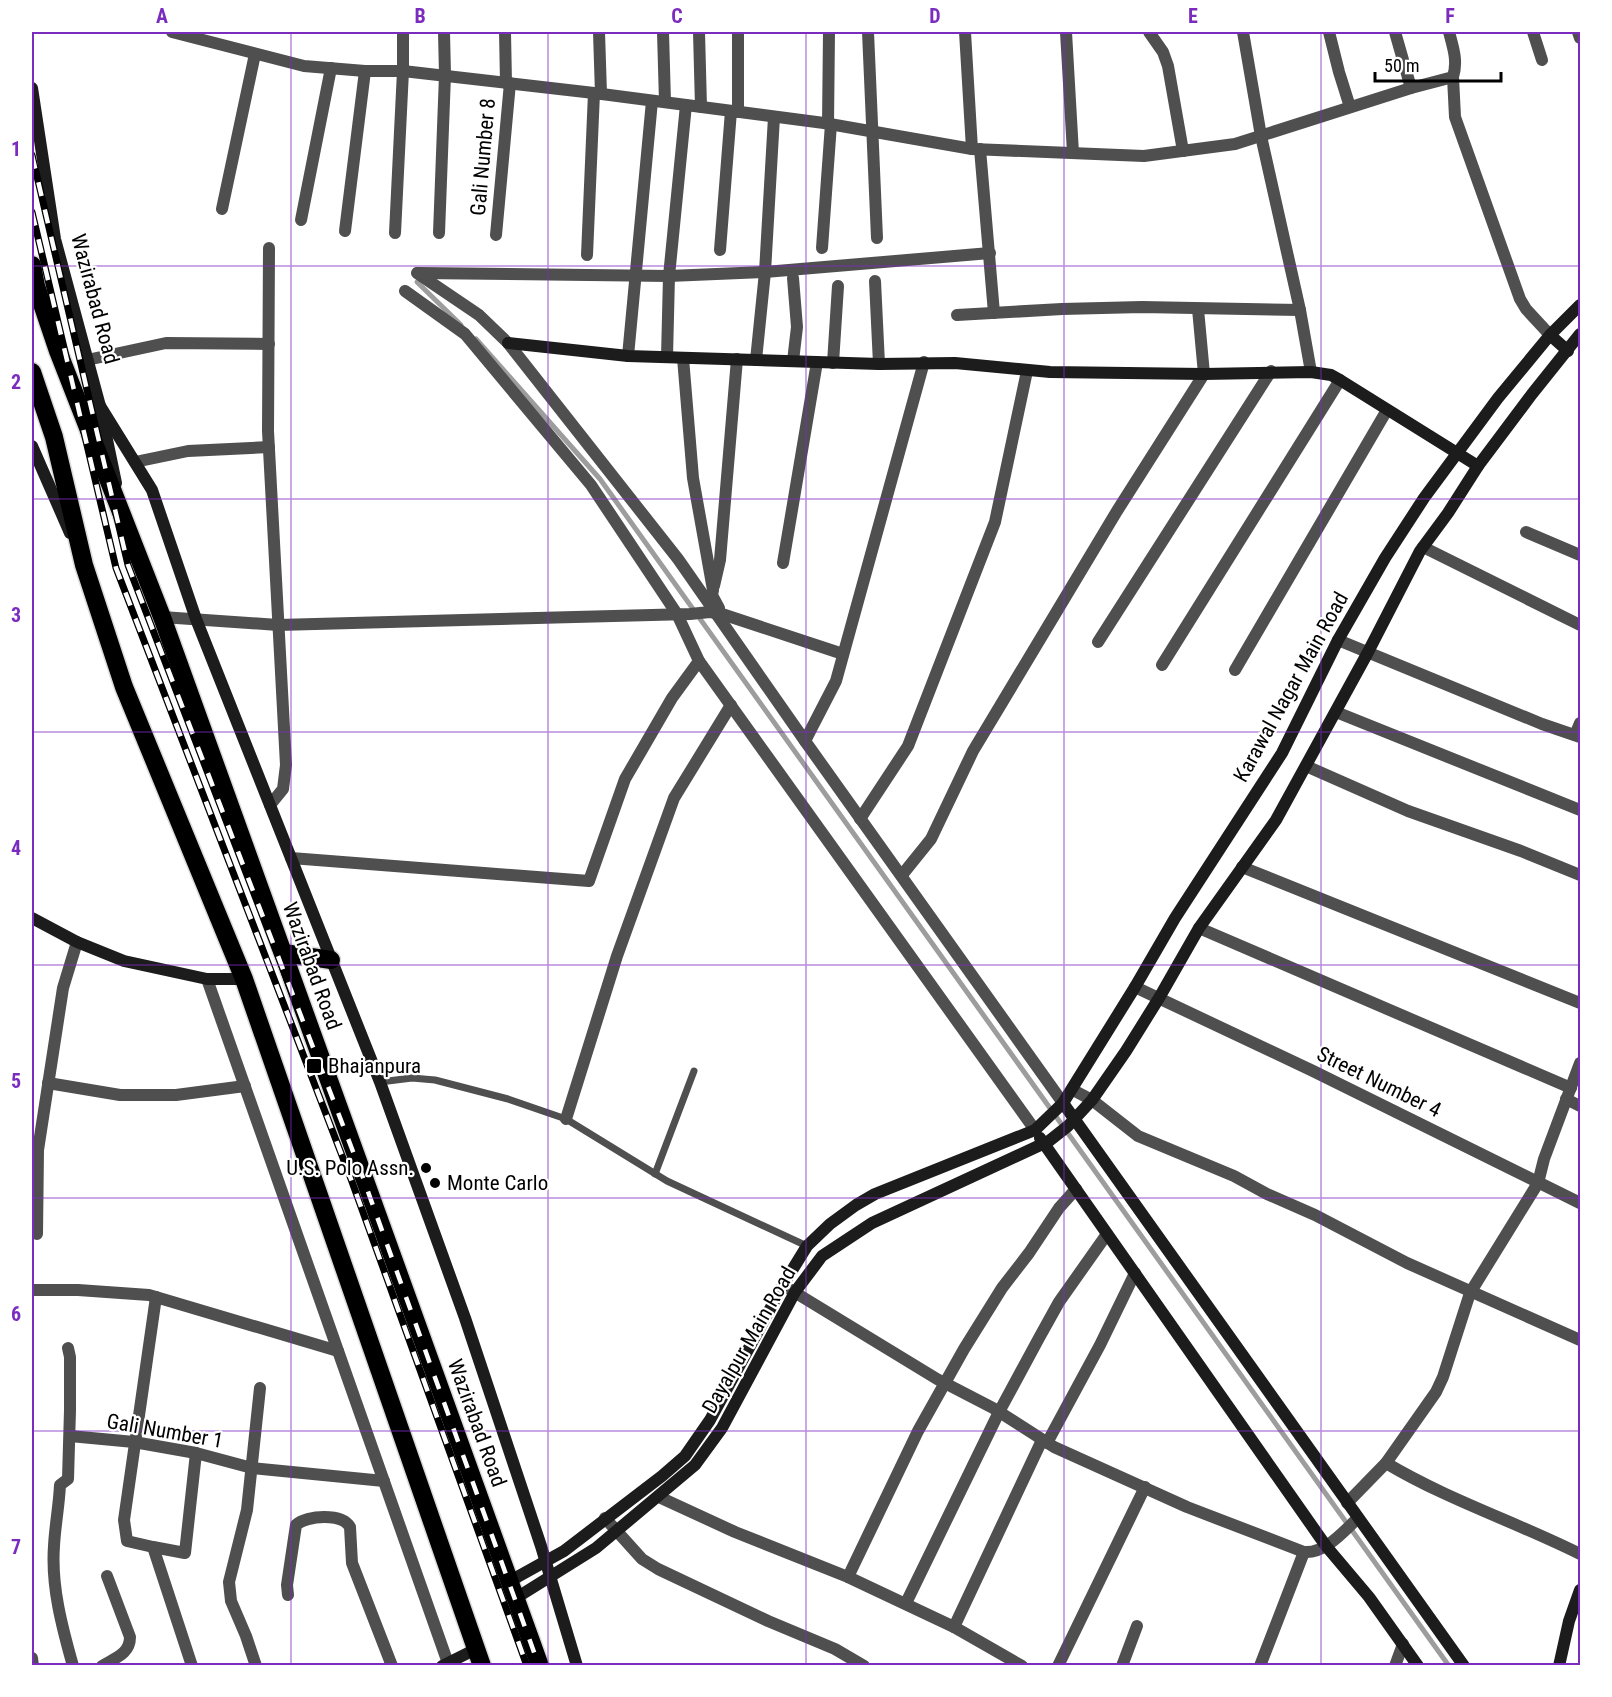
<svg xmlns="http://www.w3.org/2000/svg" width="1612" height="1697" viewBox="0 0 1612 1697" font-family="'Roboto Condensed',sans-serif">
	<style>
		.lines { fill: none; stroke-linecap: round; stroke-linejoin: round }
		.stream { stroke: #9d9d9d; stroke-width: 5 }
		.highway-casing { stroke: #dbdbdb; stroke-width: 21 }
		.lane { stroke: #4f4f4f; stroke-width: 7 }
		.street { stroke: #4f4f4f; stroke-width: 12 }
		.secondary { stroke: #1c1c1c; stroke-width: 12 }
		.highway { stroke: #000; stroke-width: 18 }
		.rail-casing { stroke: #000; stroke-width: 7 }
		.rail { stroke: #fff; stroke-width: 4.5; stroke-dasharray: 14; stroke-linecap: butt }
		.grid { fill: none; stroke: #7b2cbf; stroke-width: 1.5; stroke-opacity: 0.55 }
		.poi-dot { fill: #000; stroke: #fff; stroke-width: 2 }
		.labels { text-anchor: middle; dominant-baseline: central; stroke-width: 4.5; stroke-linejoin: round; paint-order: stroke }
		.street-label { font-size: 21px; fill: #000; stroke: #fff }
		.poi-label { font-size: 21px; fill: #000; stroke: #fff; text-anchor: start }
		.neatline { fill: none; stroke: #7b2cbf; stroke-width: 2 }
		.grid-label { font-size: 20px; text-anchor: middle; font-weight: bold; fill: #7b2cbf }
	</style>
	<rect width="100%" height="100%" fill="#fff"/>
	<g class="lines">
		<!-- stream -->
		<g class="stream">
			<polyline points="417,282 461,325"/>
			<polyline points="476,339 600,479 1449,1666"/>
		</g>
		<!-- highway casing -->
		<g class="highway-casing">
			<g id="highway">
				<polyline points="32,265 36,286 58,351 162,617 540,1666"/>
				<polyline points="32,372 54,437 84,565 124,687 244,979 482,1666"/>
				<polyline points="284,953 331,960"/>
			</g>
		</g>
		<!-- lane -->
		<g class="lane">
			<polyline points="380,1082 412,1078 435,1080 508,1099 566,1119 667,1181 807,1246"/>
			<polyline points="655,1174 694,1071"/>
		</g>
		<!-- street -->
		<g class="street">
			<path d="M172,32L304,66L365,71H403L594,93L824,123L972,149L1144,156L1235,144L1411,88L1453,77C1458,61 1453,47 1449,32"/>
			<polyline points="505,32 506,83"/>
			<polyline points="599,32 601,94"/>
			<polyline points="663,32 665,102"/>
			<polyline points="699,32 701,107"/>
			<polyline points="738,32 738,112"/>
			<polyline points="868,32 877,238"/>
			<polyline points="965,32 972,149"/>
			<polyline points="1066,32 1073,153"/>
			<polyline points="1149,32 1163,52 1168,66 1183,151"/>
			<polyline points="1243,32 1261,136 1300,310 1311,372"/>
			<polyline points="1329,32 1339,72 1350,107"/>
			<polyline points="1395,32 1411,88"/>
			<polyline points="1533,32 1542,60"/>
			<polyline points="1578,32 1580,38"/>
			<polyline points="1453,77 1455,117 1520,299 1526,309 1550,335"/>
			<polyline points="828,124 829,32"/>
			<polyline points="980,149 994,313"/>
			<polyline points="222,209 255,54"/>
			<polyline points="301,220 331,68"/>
			<polyline points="345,231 365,71"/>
			<polyline points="395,233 403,71 403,32"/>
			<polyline points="439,233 445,75 444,32"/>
			<polyline points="496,235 510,83"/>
			<polyline points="269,248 268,431 286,765 283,789 270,805"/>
			<polyline points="822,248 831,124"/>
			<polyline points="720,250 731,111"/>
			<polyline points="587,255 594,93"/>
			<polyline points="417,273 479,315 508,343 678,559 805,741 1063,1103"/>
			<polyline points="418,273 669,276 765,272 990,253"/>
			<polyline points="793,278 797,327 793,361"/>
			<polyline points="875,281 879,364"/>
			<polyline points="405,291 465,334 591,485 677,614 699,661 1035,1130"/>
			<polyline points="957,315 1062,309 1142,307 1300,310"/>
			<polyline points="628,356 652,101"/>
			<polyline points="667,357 669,276 686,105"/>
			<polyline points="683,358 693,478 713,590 712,595 719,608"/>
			<polyline points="87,360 166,343 269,344"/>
			<polyline points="756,360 765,272 774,117"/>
			<polyline points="833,363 838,286"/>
			<polyline points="135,462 188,451 269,447"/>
			<polyline points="1526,532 1580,555"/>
			<polyline points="1423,547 1580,625"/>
			<polyline points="783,563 817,362"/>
			<polyline points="714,586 720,560 737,359"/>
			<polyline points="162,617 278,625 690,614 710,612 722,614 843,654"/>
			<polyline points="1338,640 1542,724 1580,737"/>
			<polyline points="1098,642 1271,371"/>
			<polyline points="1162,665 1340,380"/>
			<polyline points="1235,670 1387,410"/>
			<polyline points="1336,712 1580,810"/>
			<polyline points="1575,735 1580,723"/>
			<polyline points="805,741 836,681 924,362"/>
			<polyline points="1306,766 1408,811 1521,851 1580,875"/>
			<polyline points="860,819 908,746 995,522 1027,371"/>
			<polyline points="291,858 589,881 625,779 672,698 699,661"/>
			<polyline points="1242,867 1580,1003"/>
			<polyline points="902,875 931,839 973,751 1117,511 1204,374 1198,309"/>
			<polyline points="1199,928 1571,1088"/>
			<polyline points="207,979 449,1666"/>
			<polyline points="1135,987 1313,1071 1580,1203"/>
			<polyline points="48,1083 120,1095 176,1095 245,1086"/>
			<polyline points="1073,1090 1092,1100 1138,1136 1234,1176 1267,1194 1315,1215 1407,1263 1580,1340"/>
			<polyline points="1566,1099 1580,1106"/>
			<polyline points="566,1119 617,956 674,798 731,705"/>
			<polyline points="37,1234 38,1150 63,988 77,942"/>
			<path d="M786,1287L937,1379L993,1408L1054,1447L1187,1507L1304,1552C1325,1554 1344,1531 1358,1518"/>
			<polyline points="32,1290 78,1290 149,1295 338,1351"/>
			<polyline points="156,1297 124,1520 127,1541 153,1547 192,1666"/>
			<path d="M68,1348L70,1357V1410L68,1479L60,1485C59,1506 55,1526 54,1546C51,1586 62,1627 73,1666"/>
			<polyline points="70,1436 134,1442 196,1453 252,1468 384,1481"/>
			<polyline points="1047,1443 1100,1345 1135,1273"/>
			<path d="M1386,1463C1448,1500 1516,1522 1580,1554"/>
			<polyline points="659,1497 735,1532 848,1577 954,1627 1022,1666"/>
			<polyline points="1347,1503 1386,1463 1436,1392 1443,1377 1470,1293 1538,1183 1544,1159 1580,1063"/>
			<polyline points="605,1518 642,1559 658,1569 768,1621 835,1649 864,1666"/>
			<polyline points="153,1547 185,1553 196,1453"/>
			<polyline points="848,1577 918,1431 964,1349 1002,1288 1029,1253 1059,1208 1076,1189"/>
			<path d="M288,1595L287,1585L296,1525C307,1515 342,1513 350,1527L352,1563L392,1666"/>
			<polyline points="906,1603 999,1412 1039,1338 1059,1302 1107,1234"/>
			<polyline points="954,1627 1042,1440"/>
			<polyline points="32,1658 33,1666"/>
			<path d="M102,1666C115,1658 130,1654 130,1637L107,1576"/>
			<polyline points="256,1666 246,1636 231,1601 229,1582 247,1510 260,1388"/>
			<polyline points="1058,1666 1145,1487"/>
			<polyline points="1122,1666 1137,1626"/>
			<polyline points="1260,1666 1304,1552"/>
			<polyline points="1395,1666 1403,1644"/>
		</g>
		<!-- secondary -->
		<g class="secondary">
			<polyline points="32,88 55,239 100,406 116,483"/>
			<polyline points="1550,335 1568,351"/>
			<polyline points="508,343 628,356 879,364 955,363 1050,372 1204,374 1311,372 1331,375 1340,380 1478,466"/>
			<polyline points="100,406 152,490 196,619 380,1082 465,1318 541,1546 577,1666"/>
			<polyline points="32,446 70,533"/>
			<polyline points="32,918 77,942 124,961 207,979 244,979"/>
			<polyline points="1063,1103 1464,1666"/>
			<polyline points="1040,1138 1326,1546 1369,1597 1418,1666"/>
			<polyline points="510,1581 564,1551 662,1476 685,1456 710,1420 783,1285 807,1246 830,1224 856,1205 875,1194 1035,1130 1063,1103 1135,987 1175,918 1282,753 1338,640 1385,558 1424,498 1498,398 1550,335 1580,305"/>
			<polyline points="516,1598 596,1548 695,1465 722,1428 795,1292 822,1256 872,1223 1049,1141 1068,1126 1092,1100 1126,1051 1159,998 1199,928 1276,820 1367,654 1420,551 1448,513 1478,466 1532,394 1580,334"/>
			<polyline points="442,1666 476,1649"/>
			<polyline points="1559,1666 1569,1621 1580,1590"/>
		</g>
		<!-- highway -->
		<use href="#highway" class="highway"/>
		<!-- rail casing -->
		<g class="rail-casing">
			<g id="rail">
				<polyline points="32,155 128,565 362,1175 539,1666"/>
				<polyline points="32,212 116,568 351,1179 527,1666"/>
			</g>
		</g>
		<!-- rail -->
		<use href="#rail" class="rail"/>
	</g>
	<!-- grid -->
	<path class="grid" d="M291,32V1666M548,32V1666M806,32V1666M1064,32V1666M1321,32V1666M32,266H1580M32,499H1580M32,732H1580M32,965H1580M32,1198H1580M32,1431H1580"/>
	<!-- markers -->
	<g class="poi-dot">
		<rect x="306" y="1058" width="16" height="16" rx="3"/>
		<circle cx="426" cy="1168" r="6"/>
		<circle cx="435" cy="1183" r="6"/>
	</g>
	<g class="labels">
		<!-- street labels -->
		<g class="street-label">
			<text transform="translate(483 157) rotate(-85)">Gali Number 8</text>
			<text transform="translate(95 299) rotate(75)">Wazirabad Road</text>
			<text transform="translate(1291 687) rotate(-61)">Karawal Nagar Main Road</text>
			<text transform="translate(312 966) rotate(70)">Wazirabad Road</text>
			<text transform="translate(1379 1082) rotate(26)">Street Number 4</text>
			<text transform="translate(749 1340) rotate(-60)">Dayalpur Main Road</text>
			<text transform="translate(477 1423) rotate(70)">Wazirabad Road</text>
			<text transform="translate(165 1431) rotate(10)">Gali Number 1</text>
		</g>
		<!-- poi labels -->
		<g class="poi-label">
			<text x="328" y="1066">Bhajanpura</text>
			<text x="414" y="1168" text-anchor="end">U.S. Polo Assn.</text>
			<text x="447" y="1183">Monte Carlo</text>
		</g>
	</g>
	<!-- border -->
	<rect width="1612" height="1697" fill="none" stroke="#ffffff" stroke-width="66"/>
	<!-- scale -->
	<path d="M1375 72v9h126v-9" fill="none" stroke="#000000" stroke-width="3"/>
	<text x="1384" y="72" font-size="18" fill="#000000" stroke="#ffffff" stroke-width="4.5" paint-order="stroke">50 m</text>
	<rect x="33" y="33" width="1546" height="1631" class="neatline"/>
	<g class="grid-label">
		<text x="162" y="23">A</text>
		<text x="420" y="23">B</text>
		<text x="677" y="23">C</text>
		<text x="935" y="23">D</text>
		<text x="1193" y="23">E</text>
		<text x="1450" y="23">F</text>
		<text x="16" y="156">1</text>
		<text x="16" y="389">2</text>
		<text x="16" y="622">3</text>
		<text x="16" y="855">4</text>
		<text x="16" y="1088">5</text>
		<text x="16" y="1321">6</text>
		<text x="16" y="1554">7</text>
	</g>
</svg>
